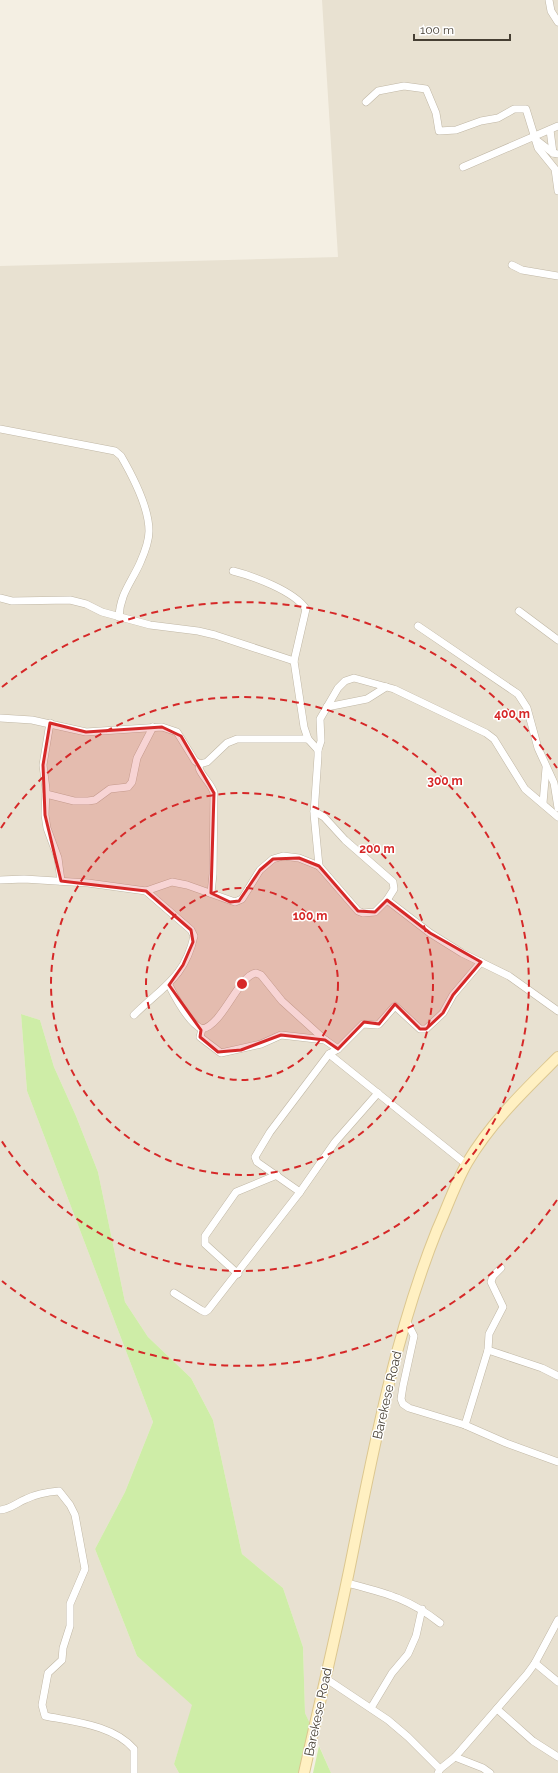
<svg xmlns="http://www.w3.org/2000/svg" width="558" height="1773" viewBox="0 0 558 1773" font-family="Raleway,sans-serif">
	<style>
		.residential { fill: #e8e1d1 }
		.green { fill: #ceeda7 }
		.lines { fill: none; stroke-linecap: round; stroke-linejoin: round }
		.street-casing { stroke: #c0b7a5; stroke-width: 8 }
		.secondary-casing { stroke: #dcc790; stroke-width: 12 }
		.street { stroke: #fff; stroke-width: 7 }
		.secondary { stroke: #fff0c2; stroke-width: 10 }
		.marked { fill: #d62828; fill-opacity: 0.2; stroke: #d62828; stroke-width: 3; stroke-linejoin: round }
		.ring { fill: none; stroke: #d62828; stroke-width: 2; stroke-dasharray: 7 5 }
		.labels { text-anchor: middle; dominant-baseline: central; stroke-width: 3; stroke-linejoin: round; paint-order: stroke }
		.street-label { font-size: 13px; fill: #463f33; stroke: #fff }
		.centre { fill: #d62828; stroke: #fff; stroke-width: 2 }
		.ring-label { font-size: 12px; text-anchor: middle; font-weight: bold; fill: #d62828; stroke: #fff; stroke-width: 3; stroke-linejoin: round; paint-order: stroke }
	</style>
	<rect width="100%" height="100%" fill="#f4efe3"/>
	<!-- residential -->
	<polygon class="residential" points="322,0 558,0 558,1773 331,1773 305,1713 303,1647 283,1588 242,1554 213,1420 191,1378 148,1337 125,1302 98,1172 76,1116 54,1067 40,1020 21,1014 27,1091 153,1422 125,1492 95,1549 137,1656 193,1705 174,1764 179,1773 0,1773 0,266 338,257"/>
	<!-- green -->
	<g class="green">
		<polygon points="21,1014 40,1020 54,1067 76,1116 98,1172 125,1302 148,1337 191,1378 213,1420 242,1554 283,1588 303,1647 305,1713 312,1728 301,1773 179,1773 174,1764 192,1705 137,1656 95,1549 125,1492 153,1422 27,1091"/>
		<polygon points="319,1746 331,1773 313,1773"/>
	</g>
	<g class="lines">
		<!-- street casing -->
		<g class="street-casing">
			<g id="street">
				<polyline points="549,0 551,11 558,22"/>
				<polyline points="366,102 378,91 404,86 426,89 436,113 439,131 456,130 481,121 498,118 514,109 526,109 538,148 555,169 558,191"/>
				<polyline points="550,130 553,153"/>
				<polyline points="535,139 553,153 558,154"/>
				<polyline points="463,167 558,126"/>
				<polyline points="512,265 522,270 558,276"/>
				<path d="M0,429L115,451L121,456C132,475 149,508 149,531C149,541 144,554 140,563C131,583 120,594 119,617"/>
				<path d="M233,571C253,576 294,591 306,609L294,661L304,727L308,739L318,750V756L314,814L319,866"/>
				<polyline points="0,598 12,601 70,600 86,604 102,612 150,625 198,631 215,635 294,661"/>
				<polyline points="519,611 558,640"/>
				<polyline points="418,626 518,694 527,708 538,748 554,783 558,808"/>
				<polyline points="327,707 367,699 386,687"/>
				<polyline points="0,718 32,720 86,732 162,727 177,732 195,761 200,764 207,762 227,743 237,739 308,739"/>
				<polyline points="50,723 43,765 46,789 45,815 47,828 58,858 61,881"/>
				<polyline points="318,750 321,741 320,719 338,688 345,681 354,678 394,689 486,733 494,739 525,789 558,817"/>
				<path d="M200,764L199,768C202,777 211,783 214,793L213,874L211,893"/>
				<polyline points="46,794 74,801 88,801 95,800 110,789 128,787 132,782 137,758 153,727"/>
				<polyline points="543,803 546,768"/>
				<polyline points="314,811 324,817 345,840 393,882 394,889 387,900"/>
				<polyline points="0,880 24,879 88,883 146,891 172,882 187,885 235,902 242,899 260,870 273,859 283,856 299,858 319,866 358,911 363,913 375,912 387,900 430,933 462,953 509,976 558,1011"/>
				<path d="M169,985C175,997 189,1023 202,1029"/>
				<path d="M134,1015C161,988 185,978 194,936L191,930L146,891"/>
				<path d="M202,1029C223,1025 238,976 256,973L261,975L282,1001L325,1040L338,1049"/>
				<polyline points="202,1029 200,1037 221,1053 261,1044 281,1035 325,1040"/>
				<polyline points="329,1054 466,1164"/>
				<polyline points="300,1192 257,1162 255,1157 270,1132 329,1054 338,1049 363,1024 377,1025 379,1024 395,1006 420,1029 426,1029 443,1013 453,995 481,962"/>
				<polyline points="238,1274 205,1244 205,1236 236,1192 277,1175"/>
				<polyline points="174,1293 201,1310 205,1312 208,1310 300,1192 335,1142 378,1093"/>
				<polyline points="406,1320 414,1336 403,1386 401,1399 403,1404 409,1408 465,1425 506,1443 558,1462"/>
				<polyline points="488,1350 542,1368 558,1376"/>
				<polyline points="465,1425 488,1350 489,1334 503,1307 491,1282 493,1276 501,1268"/>
				<path d="M0,1510C11,1509 16,1503 26,1499C36,1494 47,1492 59,1491L70,1505L75,1515L85,1569L70,1604V1626L63,1648L62,1660L48,1673L42,1705L45,1716C75,1722 113,1725 134,1749V1773"/>
				<path d="M347,1583C385,1593 408,1598 440,1623"/>
				<polyline points="535,1663 558,1682"/>
				<polyline points="325,1678 388,1720 408,1737 440,1769"/>
				<polyline points="371,1708 392,1673 408,1654 416,1636 422,1609"/>
				<polyline points="497,1709 533,1741 558,1757"/>
				<polyline points="455,1757 483,1768 490,1773"/>
				<polyline points="438,1773 440,1769 455,1757 527,1674 535,1663 558,1620"/>
			</g>
		</g>
		<!-- secondary casing -->
		<g class="secondary-casing">
			<path id="secondary" d="M304,1773C321,1696 340,1619 355,1541C376,1436 397,1330 437,1230C447,1208 455,1184 467,1163C491,1122 525,1090 558,1057"/>
		</g>
		<!-- street -->
		<use href="#street" class="street"/>
		<!-- secondary -->
		<use href="#secondary" class="secondary"/>
	</g>
	<!-- marked area -->
	<path class="marked" d="M50,723L86,732L162,727L181,736L214,793L211,893L230,902L239,901L260,870L273,859L299,858L319,866L358,911L375,912L387,900L430,933L481,962L453,995L443,1013L426,1029H420L395,1004L379,1024L364,1022L338,1049L325,1040L281,1035L241,1050L218,1052L200,1037L201,1030L169,985L183,965L193,942L191,930L146,891L61,881L45,815L43,765Z"/>
	<!-- distance rings -->
	<g class="ring">
		<circle cx="242" cy="984" r="96"/>
		<circle cx="242" cy="984" r="191"/>
		<path d="M1 828A287 287 0 1 1 1 1140"/>
		<path d="M557 1200A382 382 0 0 1 2 1281M2 687A382 382 0 0 1 557 768"/>
	</g>
	<g class="labels">
		<!-- street labels -->
		<g class="street-label">
			<text transform="translate(387 1395) rotate(-77)">Barekese Road</text>
			<text transform="translate(318 1712) rotate(-78)">Barekese Road</text>
		</g>
	</g>
	<circle cx="242" cy="984" r="6" class="centre"/>
	<g class="ring-label">
		<text x="512" y="718">400 m</text>
		<text x="445" y="785">300 m</text>
		<text x="377" y="853">200 m</text>
		<text x="310" y="920">100 m</text>
	</g>
	<!-- scale -->
	<path d="M414 34v6h96v-6" fill="none" stroke="#463f33" stroke-width="2"/>
	<text x="420" y="34" font-size="12" fill="#463f33" stroke="#ffffff" stroke-width="3" paint-order="stroke">100 m</text>
</svg>
